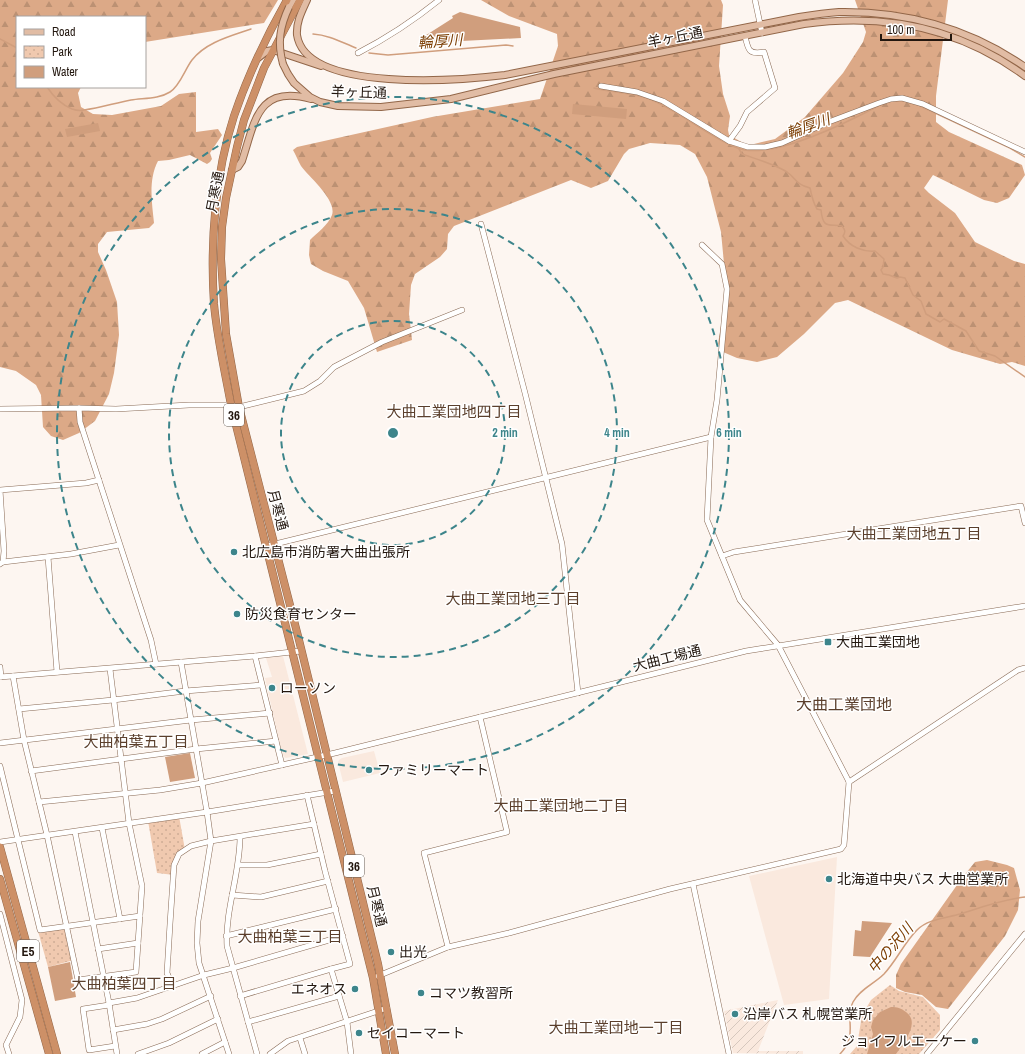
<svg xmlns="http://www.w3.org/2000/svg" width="1025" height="1054" viewBox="0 0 1025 1054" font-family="'Archivo Narrow','Noto Sans JP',sans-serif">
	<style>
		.built { fill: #fae9de }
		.industrial { fill: url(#industrial-furrows) }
		.forest { fill: url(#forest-firs) }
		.park { fill: url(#park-dots) }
		.water { fill: #d09e7d }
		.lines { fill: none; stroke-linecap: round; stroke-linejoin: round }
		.stream { stroke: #d09e7d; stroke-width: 1.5 }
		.minor-casing { stroke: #896a55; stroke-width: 6 }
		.major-casing { stroke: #926648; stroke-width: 8 }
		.highway-casing { stroke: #926648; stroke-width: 8 }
		.minor { stroke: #fff; stroke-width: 5 }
		.major { stroke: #e1bca4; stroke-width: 6 }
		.highway { stroke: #cd9067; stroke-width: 7 }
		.major-bridge-casing { stroke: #926648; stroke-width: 8; stroke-linecap: butt }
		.major-bridge { stroke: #e1bca4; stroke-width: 6 }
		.ring { fill: none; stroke: #3d858b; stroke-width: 2; stroke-dasharray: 7 5 }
		.poi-dot { fill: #3d858b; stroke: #fff; stroke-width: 1.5 }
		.labels { text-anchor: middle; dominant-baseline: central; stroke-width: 3; stroke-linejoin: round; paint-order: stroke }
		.shield { fill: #fff; stroke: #655d57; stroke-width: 1 }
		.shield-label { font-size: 13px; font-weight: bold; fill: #23170f }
		.street-label { font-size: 14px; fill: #23170f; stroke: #fff }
		.poi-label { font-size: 14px; fill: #23170f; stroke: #fff; text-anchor: start }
		.water-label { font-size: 15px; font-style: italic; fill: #7c3e03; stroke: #fff }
		.neighbourhood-label { font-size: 15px; fill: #5b3f2c; stroke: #fff }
		.quarter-label { font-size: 16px; fill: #5b3f2c; stroke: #fff }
		.centre { fill: #3d858b; stroke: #fff; stroke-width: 2 }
		.ring-label { font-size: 12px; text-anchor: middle; font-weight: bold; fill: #3d858b; stroke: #fff; stroke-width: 3; stroke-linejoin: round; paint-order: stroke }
	</style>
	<defs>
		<pattern id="industrial-furrows" width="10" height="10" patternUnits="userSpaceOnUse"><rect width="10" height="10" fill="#fae9de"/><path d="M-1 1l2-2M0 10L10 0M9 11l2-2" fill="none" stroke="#d6c7bd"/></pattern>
		<pattern id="forest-firs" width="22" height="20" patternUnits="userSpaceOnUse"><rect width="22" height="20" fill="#dca987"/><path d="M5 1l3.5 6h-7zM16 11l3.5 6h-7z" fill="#bc9173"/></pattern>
		<pattern id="park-dots" width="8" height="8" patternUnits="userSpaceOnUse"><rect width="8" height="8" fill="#f0c9af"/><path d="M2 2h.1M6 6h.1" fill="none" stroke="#ceac95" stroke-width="1.8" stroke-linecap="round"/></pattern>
	</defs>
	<rect width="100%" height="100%" fill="#fdf6f1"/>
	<!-- built -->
	<g class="built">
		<polygon points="283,656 308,754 286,758 284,757 280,744 265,678 272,677 266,658"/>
		<polygon points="374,751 380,773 343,782 338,762 339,760 342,758"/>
		<polygon points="837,857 829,999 784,1005 749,876"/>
	</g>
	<!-- industrial -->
	<polygon class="industrial" points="778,1000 758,1051 803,1051 803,1054 733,1053 724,1011"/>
	<!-- forest -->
	<g class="forest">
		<path d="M0,0H278L264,23L145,42V17H17V87H81L78,93L81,107L93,114L112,115L161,106L179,94L196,92V132L218,129L222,135L210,153L212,159L210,162L207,164L190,155L169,160L158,161C148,180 152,203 154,223L149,228L107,232L98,244V252L106,270L117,302L119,335L114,373L109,394L95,421L79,433L63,440L51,436L43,427L41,395L36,385L16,371L0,367Z"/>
		<path d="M481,0H721L723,5L719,66L723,94L730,116L728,130L729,135L745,144H754L775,139L805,117L843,73L863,42L866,32L855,0H948L936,96V122L949,132L1022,165L1025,175L1009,198L997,203L984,200L933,175L924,188L929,193L955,213L975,242L1014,261L1025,264V366L1012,362L1000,364L952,350L848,300L835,303L804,334L777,357L757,362L737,358L723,352L718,344L725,301V274L721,232L707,177L695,154L680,145L650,143L629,149L624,154L608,181L591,188L571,180L454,226L448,234L447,249L440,257L415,274L411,285L409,314L412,340L377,352L364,308L348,281L323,271L311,264L309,255L310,240C317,233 328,225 332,215C337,200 309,177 301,166C298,161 296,155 293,150L297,147L432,117L540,99L558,46L557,34L509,16Z"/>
		<polygon points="987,860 1007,865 1014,868 1020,890 1018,910 1005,936 948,1009 936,1007 922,995 905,992 896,988 896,975 901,964 962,878 975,862"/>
	</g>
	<!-- park -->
	<g class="park">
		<polygon points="179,816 185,850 179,854 174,875 157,873 148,821"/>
		<polygon points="67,926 74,960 48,967 38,931 40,930"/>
		<polygon points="890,985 899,991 923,997 940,1015 940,1030 919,1054 850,1054 857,1046 862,1015 871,1000"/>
	</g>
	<!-- water -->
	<g class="water">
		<polygon points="460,12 520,27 521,38 423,43 420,39 453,18 452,16"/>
		<polygon points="573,104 627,109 626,119 572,114"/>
		<polygon points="98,123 100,131 67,137 65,129"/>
		<polygon points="190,753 195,778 170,782 165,757"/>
		<polygon points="862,921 892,923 870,957 853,956 855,930 861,931"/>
		<polygon points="70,962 76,997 55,1001 48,967"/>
		<path d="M891,1007C897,1007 901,1008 906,1012C921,1023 903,1043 896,1054H867L873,1034L871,1027L873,1020L880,1012Z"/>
	</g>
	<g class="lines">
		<!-- stream -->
		<g class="stream">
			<path d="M313,34C329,35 341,42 356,48"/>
			<polyline points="0,39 17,48"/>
			<polyline points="369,53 388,55 506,45 513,46"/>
			<path d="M47,87C53,96 62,105 72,109C75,110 80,111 84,110C100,108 115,103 131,100C144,98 159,99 170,92C180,86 185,69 192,60C206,42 231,36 251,29"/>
			<path d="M594,88C611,92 631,93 647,98C679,110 704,134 735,147C769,163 850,121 882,104"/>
			<polyline points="918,105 1010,148 1025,157"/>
			<path d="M739,149L742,154C756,159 774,164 787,172C797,179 795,184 810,188C811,193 814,204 817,209L821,210C823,229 828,224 842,226C845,230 846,231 843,236C850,247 863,252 875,251L884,259L883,267L881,270L883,274L889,275L897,278L900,277L905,278L913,295L921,301L926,314L940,322L944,319L966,331L979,351L995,356L1025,377"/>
			<path d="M840,1054C859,1034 844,1020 853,1002C860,989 874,984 884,974C897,960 904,943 917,930C928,919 946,918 960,914C982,907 1001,900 1025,897"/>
		</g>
		<!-- minor casing -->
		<g class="minor-casing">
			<g id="minor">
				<polyline points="755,0 762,33"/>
				<path d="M358,53C387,38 413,21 439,0"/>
				<polyline points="601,86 637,92 663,101 729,141 748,147 765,147 782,143 826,123 879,103 891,99 902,98 923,104 1025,152"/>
				<path d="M729,141L740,126L747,112L775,88L764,52C749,55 748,50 745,36"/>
				<polyline points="481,224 525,393 562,544 578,693"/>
				<polyline points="79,408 80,422 151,640 156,664"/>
				<polyline points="0,409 79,408 116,409 189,405 231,405 239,407 304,391 320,381 334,367 382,342 462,310"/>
				<polyline points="267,546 711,437"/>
				<polyline points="722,556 734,552 1021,506 1025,523"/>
				<polyline points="48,557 57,672"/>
				<polyline points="3,562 4,551 0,490 86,483 99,480"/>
				<polyline points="0,564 3,562 71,554 119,545"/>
				<polyline points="255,656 282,765"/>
				<polyline points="181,662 207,812 211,841 198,921 197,943 199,963 229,1054"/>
				<polyline points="0,667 1,677"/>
				<polyline points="13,676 24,740 47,835 78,980 136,972 142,886 129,823 110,669"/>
				<polyline points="0,677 255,656 301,651"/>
				<polyline points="19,709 113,700 185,691 261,685"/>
				<polyline points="0,743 191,720 270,713"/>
				<polyline points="0,766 40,930 140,916"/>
				<polyline points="31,771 196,749 276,741"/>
				<polyline points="849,782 1018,670 1025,668"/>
				<polyline points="307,795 325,871 350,964 331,969 347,1022 351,1054"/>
				<polyline points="39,802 160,790 202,783 335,753 746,651 1025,606"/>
				<polyline points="102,828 120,919"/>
				<polyline points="75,832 109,1003 117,1054"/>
				<path d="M240,837C240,874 225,909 227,946L257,1054"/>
				<polyline points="0,842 207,812 335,791"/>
				<polyline points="238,865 267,865 321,854"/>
				<polyline points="693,884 729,1054"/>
				<polyline points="232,895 261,897 328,881"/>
				<polyline points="0,914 22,1000 20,1017 6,1045 9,1054"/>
				<polyline points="226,936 336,909"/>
				<polyline points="448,947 424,853 507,832 480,717"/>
				<polyline points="98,949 138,943"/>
				<polyline points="378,976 448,947 509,933 670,889 841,849 844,845 849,782 847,778 778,645 740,600 707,520 711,437 717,400 727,289 722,264 702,245"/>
				<polyline points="172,985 167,973 170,924 174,865 179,854 191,846 211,841 314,824"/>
				<polyline points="240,996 331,969"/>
				<polyline points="109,1003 137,998 204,975 233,968 343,936"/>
				<polyline points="109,1005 83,1009 89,1050 115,1046"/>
				<polyline points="248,1022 339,996"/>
				<polyline points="113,1030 147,1024 162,1019 211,996"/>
				<polyline points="300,1038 305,1054"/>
				<polyline points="138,1054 169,1043 218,1019"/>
				<polyline points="202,1054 225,1042"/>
				<polyline points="270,1054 288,1041 387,1008"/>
				<polyline points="927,1054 1025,934"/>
			</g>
		</g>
		<!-- major casing -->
		<g class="major-casing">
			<g id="major">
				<path d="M307,0C302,11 296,22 297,35C306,94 463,80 505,75L799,17C812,15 826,13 839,12C907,11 969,28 1025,67"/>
				<polyline points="289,7 293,0"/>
				<polyline points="258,58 267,51 273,50 321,66"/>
				<path d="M283,64L288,74L294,83L310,97L320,102L338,106L381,107L451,99L554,74L804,24C884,13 960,28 1025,76"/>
				<path d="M232,170L238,167L242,161C255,122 257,84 311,99"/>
			</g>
		</g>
		<!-- highway casing -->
		<g class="highway-casing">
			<g id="highway">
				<path d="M287,0C266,37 248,75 234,116C215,174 210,243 214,304C217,338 225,372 231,405L373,978L386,1054"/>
				<polyline points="300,0 264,68 244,120 237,147 226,198 222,227 221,259 226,334 239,407 299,640 378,964 395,1054"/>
				<polyline points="0,847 57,1054"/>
				<polyline points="0,879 49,1054"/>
			</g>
		</g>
		<!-- minor -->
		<use href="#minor" class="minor"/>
		<!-- major -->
		<use href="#major" class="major"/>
		<!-- highway -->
		<use href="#highway" class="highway"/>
		<!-- major-bridge casing -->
		<g class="major-bridge-casing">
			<path id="major-bridge" d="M283,64C277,43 280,26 289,7"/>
		</g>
		<!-- major-bridge -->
		<use href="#major-bridge" class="major-bridge"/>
	</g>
	<!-- distance rings -->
	<g class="ring">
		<circle cx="393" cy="433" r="112"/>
		<circle cx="393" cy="433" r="224"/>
		<circle cx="393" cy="433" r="336"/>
	</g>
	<!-- markers -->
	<g class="poi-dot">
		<circle cx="234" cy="552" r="4"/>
		<circle cx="237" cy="614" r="4"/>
		<rect x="824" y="638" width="8" height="8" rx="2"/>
		<circle cx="272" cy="688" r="4"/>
		<circle cx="369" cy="770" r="4"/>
		<circle cx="829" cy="879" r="4"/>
		<circle cx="391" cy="952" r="4"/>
		<circle cx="355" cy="989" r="4"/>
		<circle cx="421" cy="993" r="4"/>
		<circle cx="735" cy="1014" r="4"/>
		<circle cx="359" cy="1033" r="4"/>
		<circle cx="975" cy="1041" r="4"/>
	</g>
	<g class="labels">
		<!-- shield labels -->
		<g class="shield">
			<rect x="224" y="404" width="20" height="22" rx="3"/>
			<rect x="344" y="855" width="20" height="22" rx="3"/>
			<rect x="17" y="940" width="22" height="22" rx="3"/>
		</g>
		<g class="shield-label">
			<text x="234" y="415">36</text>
			<text x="354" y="866">36</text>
			<text x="28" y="951">E5</text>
		</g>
		<!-- street labels -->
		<g class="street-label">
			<text transform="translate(675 37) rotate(-11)">羊ヶ丘通</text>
			<text transform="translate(359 92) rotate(2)">羊ヶ丘通</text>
			<text transform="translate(215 192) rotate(-79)">月寒通</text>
			<text transform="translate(278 510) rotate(75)">月寒通</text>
			<text transform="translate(667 658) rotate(-14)">大曲工場通</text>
			<text transform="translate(377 906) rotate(76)">月寒通</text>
		</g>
		<!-- poi labels -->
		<g class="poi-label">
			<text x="242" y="552">北広島市消防署大曲出張所</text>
			<text x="245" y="614">防災食育センター</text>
			<text x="836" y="642">大曲工業団地</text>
			<text x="280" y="688">ローソン</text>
			<text x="377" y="770">ファミリーマート</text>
			<text x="837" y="879">北海道中央バス 大曲営業所</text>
			<text x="399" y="952">出光</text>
			<text x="347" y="989" text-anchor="end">エネオス</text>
			<text x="429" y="993">コマツ教習所</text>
			<text x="743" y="1014">沿岸バス 札幌営業所</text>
			<text x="367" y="1033">セイコーマート</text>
			<text x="967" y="1041" text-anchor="end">ジョイフルエーケー</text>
		</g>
		<!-- water labels -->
		<g class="water-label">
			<text transform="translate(440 41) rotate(-4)">輪厚川</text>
			<text transform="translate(808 126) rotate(-20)">輪厚川</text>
			<text transform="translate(890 948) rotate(-49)">中の沢川</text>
		</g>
		<!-- neighbourhood labels -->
		<g class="neighbourhood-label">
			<text x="454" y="411">大曲工業団地四丁目</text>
			<text x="914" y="533">大曲工業団地五丁目</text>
			<text x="513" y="598">大曲工業団地三丁目</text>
			<text x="136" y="741">大曲柏葉五丁目</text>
			<text x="561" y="805">大曲工業団地二丁目</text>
			<text x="290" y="936">大曲柏葉三丁目</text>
			<text x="124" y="983">大曲柏葉四丁目</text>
			<text x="616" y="1027">大曲工業団地一丁目</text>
		</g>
		<!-- quarter labels -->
		<g class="quarter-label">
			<text x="844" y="704">大曲工業団地</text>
		</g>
	</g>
	<circle cx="393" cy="433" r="6" class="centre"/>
	<g class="ring-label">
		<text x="505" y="437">2 min</text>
		<text x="617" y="437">4 min</text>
		<text x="729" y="437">6 min</text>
	</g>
	<!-- legend -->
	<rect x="16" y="16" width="130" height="72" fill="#ffffff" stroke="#a7a29f"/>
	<rect x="24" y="29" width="20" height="6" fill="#e1bca4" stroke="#a7a29f"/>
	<text x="52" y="36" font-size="12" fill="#23170f">Road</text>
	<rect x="24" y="46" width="20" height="12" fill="url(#park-dots)" stroke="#a7a29f"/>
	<text x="52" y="56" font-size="12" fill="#23170f">Park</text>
	<rect x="24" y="66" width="20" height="12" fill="#d09e7d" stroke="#a7a29f"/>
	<text x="52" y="76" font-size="12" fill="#23170f">Water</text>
	<!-- scale -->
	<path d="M881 34v6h70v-6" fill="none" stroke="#23170f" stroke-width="2"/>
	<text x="887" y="34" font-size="12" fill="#23170f" stroke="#ffffff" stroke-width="3" paint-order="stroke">100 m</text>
</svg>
